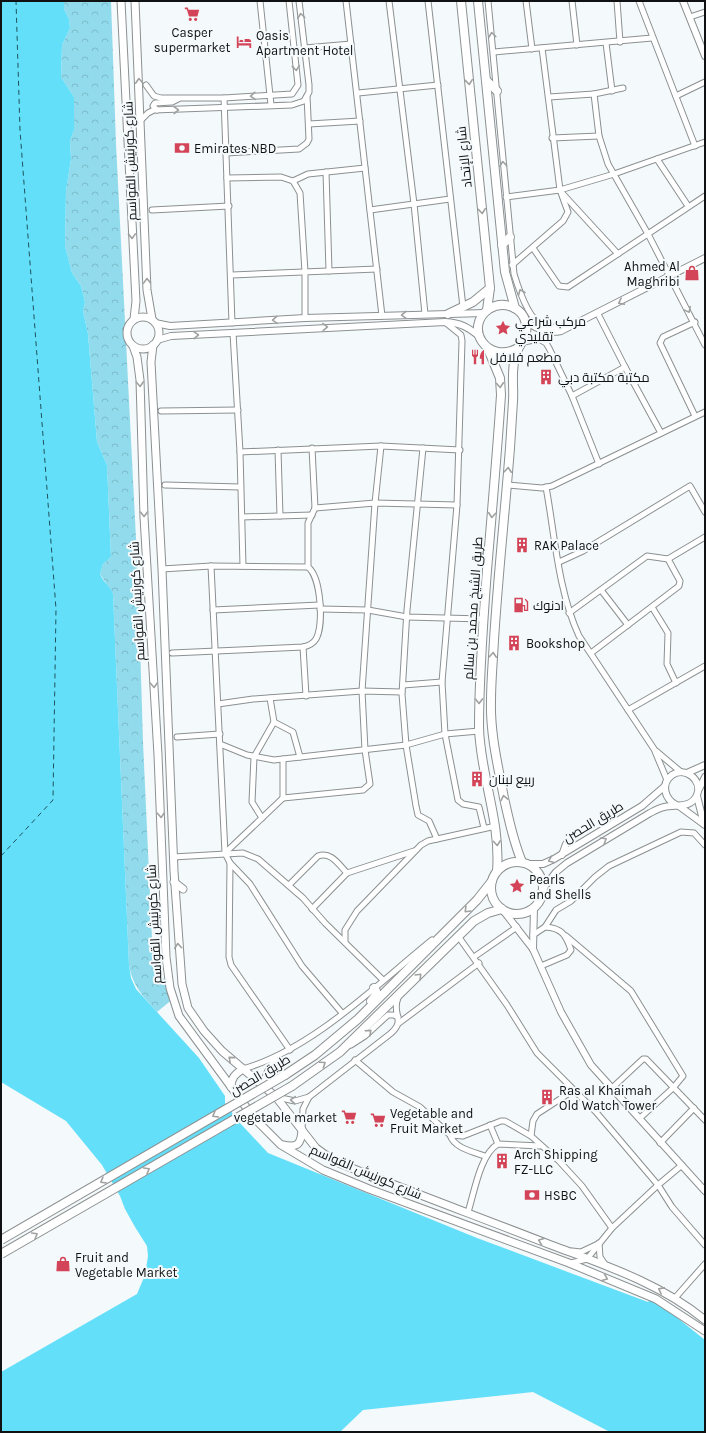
<svg xmlns="http://www.w3.org/2000/svg" width="706" height="1433" viewBox="0 0 706 1433" font-family="Karla,Cairo,sans-serif">
	<style>
		.park { fill: url(#park-crowns) }
		.water { fill: #63dff9 }
		.lines { fill: none; stroke-linecap: round; stroke-linejoin: round }
		.ferry { stroke: #1e535e; stroke-width: 1; stroke-dasharray: 5 4; stroke-linecap: butt }
		.minor-casing { stroke: #8c9091; stroke-width: 7 }
		.tertiary-casing { stroke: #8c9091; stroke-width: 8 }
		.secondary-casing { stroke: #8c9091; stroke-width: 9 }
		.primary-casing { stroke: #8c9091; stroke-width: 10 }
		.minor { stroke: #fff; stroke-width: 5 }
		.tertiary { stroke: #fff; stroke-width: 6 }
		.secondary { stroke: #fff; stroke-width: 7 }
		.primary { stroke: #fff; stroke-width: 8 }
		.primary-bridge-casing { stroke: #8c9091; stroke-width: 10; stroke-linecap: butt }
		.primary-bridge { stroke: #fff; stroke-width: 8 }
		.oneway { stroke: #9fa0a0 }
		.labels { text-anchor: middle; dominant-baseline: central; stroke-width: 4; stroke-linejoin: round; paint-order: stroke }
		.poi-label { font-size: 13px; fill: #101112; stroke: #f4f9fb; text-anchor: start }
		.street-label { font-size: 13px; fill: #101112; stroke: #f4f9fb }
	</style>
	<defs>
		<pattern id="park-crowns" width="20" height="18" patternUnits="userSpaceOnUse"><rect width="20" height="18" fill="#91dbec"/><path d="M2 6a3 3 0 1 1 6 0M12 15a3 3 0 1 1 6 0" fill="none" stroke="#7cbbc9"/></pattern>
	</defs>
	<rect width="100%" height="100%" fill="#f4f9fb"/>
	<!-- park -->
	<path class="park" d="M64,1H111L116,144L138,578L143,742L153,960L158,963L161,974L174,998L157,1012C143,996 133,987 129,965L113,594L100,574L103,564L111,557L107,465L97,442L88,334L83,311L85,302L81,286L72,273L65,246L66,191L71,159L70,141L74,130V97L61,77L62,45L70,28L69,19L64,9Z"/>
	<!-- water -->
	<path class="water" d="M1,1H64V9L69,19L70,28L62,45L61,77L74,97V130L70,141L71,159L66,191L65,246L72,273L81,286L85,302L83,311L88,334L97,442L107,465L111,557L103,564L100,574C103,582 110,586 113,594L129,965L131,978L136,989L199,1058L225,1096V1103L239,1122L268,1153L477,1238L648,1302L650,1300L670,1312L705,1340V1432H610L533,1392L363,1410L340,1432H1V1372L137,1294L145,1275L148,1256L147,1246L135,1227L125,1209L120,1196L102,1165L66,1121L1,1082Z"/>
	<g class="lines">
		<!-- ferry -->
		<polyline class="ferry" points="1,856 53,800 56,609 20,130 16,1"/>
		<!-- minor casing -->
		<g class="minor-casing">
			<g id="minor">
				<polyline points="260,1 271,105"/>
				<polyline points="346,1 382,316"/>
				<polyline points="389,1 414,204 425,314"/>
				<polyline points="428,1 463,307"/>
				<path d="M488,1L514,274C518,287 528,318 541,324C549,328 558,328 566,328"/>
				<polyline points="526,1 532,49"/>
				<polyline points="572,1 577,45"/>
				<polyline points="617,1 620,42"/>
				<polyline points="639,1 695,146"/>
				<polyline points="690,17 705,12"/>
				<polyline points="606,43 612,91"/>
				<polyline points="305,48 351,44"/>
				<polyline points="494,52 652,38"/>
				<polyline points="146,85 154,96 161,98 224,98 292,94 298,85 289,1"/>
				<polyline points="358,93 438,85"/>
				<polyline points="594,94 623,88"/>
				<polyline points="676,96 705,82"/>
				<polyline points="549,97 594,94 599,136 608,164 648,234 705,345"/>
				<polyline points="224,98 232,323"/>
				<polyline points="157,110 153,106 155,103 172,102 178,99"/>
				<polyline points="141,120 148,113 154,110 292,105 304,101 309,92 309,85 299,1"/>
				<polyline points="309,124 360,121"/>
				<polyline points="552,138 599,136"/>
				<polyline points="226,153 299,149 307,143 309,139 307,96"/>
				<polyline points="657,159 688,206"/>
				<polyline points="326,172 329,271"/>
				<polyline points="227,178 281,177 293,181 300,193 305,272 305,318"/>
				<polyline points="293,181 308,174 365,168"/>
				<polyline points="562,193 618,254"/>
				<polyline points="506,197 560,190 614,174 705,142"/>
				<polyline points="152,210 229,206"/>
				<polyline points="370,210 450,199"/>
				<polyline points="533,248 559,286 568,287 705,196"/>
				<polyline points="512,265 563,221 568,212 560,190 542,48"/>
				<polyline points="232,275 377,269"/>
				<polyline points="598,314 625,367"/>
				<polyline points="445,322 461,335 462,341 457,505 442,682 445,734 458,800 463,804 479,807 484,828"/>
				<polyline points="695,322 663,337 660,343 695,416"/>
				<polyline points="233,333 240,452 243,566"/>
				<polyline points="524,342 539,339 546,343 549,348 572,396 599,464"/>
				<polyline points="572,396 625,367 661,433"/>
				<polyline points="161,411 238,410"/>
				<polyline points="423,448 407,610 402,694 406,745 416,806 418,815 429,821 437,839"/>
				<polyline points="278,450 280,516"/>
				<polyline points="240,452 381,446 460,450"/>
				<polyline points="165,485 240,487"/>
				<polyline points="507,485 542,488 552,486 705,412"/>
				<path d="M546,487C555,536 558,591 579,636L654,749L667,780"/>
				<polyline points="315,508 375,503 457,505"/>
				<polyline points="242,517 312,515"/>
				<polyline points="559,562 583,551 690,486 705,512"/>
				<polyline points="211,566 225,853 230,863 229,957 231,965 290,1050"/>
				<polyline points="308,567 308,523 315,508 312,448"/>
				<path d="M162,569L211,566L308,567C321,577 324,625 316,639C313,644 308,646 303,647L172,653"/>
				<polyline points="601,590 628,625"/>
				<polyline points="652,607 668,633 667,664 676,683"/>
				<polyline points="320,609 368,610 407,617 483,619"/>
				<polyline points="213,610 320,605"/>
				<polyline points="569,613 647,556 668,559"/>
				<polyline points="303,647 306,696"/>
				<polyline points="591,653 679,586 680,581 668,559 705,537"/>
				<polyline points="403,685 442,682"/>
				<polyline points="218,704 253,699 362,691 402,692"/>
				<polyline points="628,710 705,666"/>
				<polyline points="274,722 293,732 300,757"/>
				<polyline points="177,737 220,734"/>
				<polyline points="220,744 247,755 274,760 406,745 445,734 479,731"/>
				<polyline points="656,751 681,772"/>
				<polyline points="283,759 283,798"/>
				<polyline points="262,818 252,802 254,757 274,722 270,698"/>
				<polyline points="225,853 283,798 363,790 370,784 365,750 362,691 375,503 381,446"/>
				<polyline points="173,857 243,853 258,859 303,898 325,923 383,980"/>
				<polyline points="230,863 250,884 302,966 342,1013"/>
				<path d="M289,885L318,856C331,851 339,865 347,873"/>
				<polyline points="312,909 347,873 414,851"/>
				<polyline points="533,935 545,927 556,910 571,901 595,877 609,866 681,832 694,833 705,845"/>
				<polyline points="458,936 507,1005 537,1053 596,1112 658,1185 672,1207 705,1245"/>
				<polyline points="566,936 631,991 683,1076 673,1088 640,1118"/>
				<polyline points="345,942 345,930 357,911 421,845 428,841 496,826"/>
				<polyline points="474,957 517,927"/>
				<path d="M541,966L567,955L571,950C566,935 562,928 545,927"/>
				<polyline points="399,1023 479,963"/>
				<polyline points="351,1045 365,1036 388,1015 394,1015 398,1017"/>
				<polyline points="355,1060 393,1092 420,1107 450,1135 463,1136 501,1121 505,1121 531,1136"/>
				<path d="M243,1069C313,1049 376,985 432,940"/>
				<polyline points="262,1084 270,1066 276,1058"/>
				<polyline points="612,1088 643,1059 646,1059 705,1120"/>
				<polyline points="574,1090 537,1114 533,1121 531,1136 559,1161 582,1186 612,1228"/>
				<path d="M276,1097L295,1101L309,1097L390,1034C407,1020 391,1014 398,998"/>
				<polyline points="490,1125 498,1144"/>
				<polyline points="302,1130 303,1109 309,1097"/>
				<path d="M450,1135C454,1148 473,1152 485,1156"/>
				<polyline points="660,1143 694,1108"/>
				<path d="M468,1212C474,1194 480,1154 498,1144L540,1146"/>
				<polyline points="599,1243 600,1257 606,1266"/>
				<polyline points="572,1251 581,1252 598,1244"/>
				<polyline points="571,1263 587,1259 612,1228 658,1185 682,1165"/>
				<polyline points="675,1298 705,1264"/>
			</g>
		</g>
		<!-- tertiary casing -->
		<g class="tertiary-casing">
			<g id="tertiary">
				<polyline points="683,1 705,56"/>
				<path d="M526,322C538,329 548,334 561,331L705,258"/>
				<polyline points="155,323 170,326 305,318 485,313"/>
				<path d="M157,340L171,336L445,322C461,323 468,327 480,337"/>
				<polyline points="687,773 705,765"/>
				<polyline points="699,789 705,777"/>
				<polyline points="697,796 704,824"/>
				<polyline points="679,806 705,825"/>
				<polyline points="562,855 566,844"/>
				<polyline points="526,864 543,864 554,859 642,806 665,786"/>
				<path d="M542,890L556,872L567,863L650,813C654,811 659,808 664,807C676,804 691,809 697,795C703,780 685,766 672,775C660,784 665,799 676,805"/>
				<polyline points="502,909 533,949 561,1012 591,1065 705,1191"/>
				<polyline points="533,949 534,907"/>
			</g>
		</g>
		<!-- secondary casing -->
		<g class="secondary-casing">
			<g id="secondary">
				<polyline points="121,1 136,301 134,319"/>
				<polyline points="135,1 147,290 152,319"/>
				<circle cx="143" cy="333" r="16"/>
				<path d="M153,345L151,362L162,569L174,871L182,984L188,1008L204,1031L222,1051L276,1097L316,1148L334,1161C406,1190 479,1217 551,1245C604,1265 660,1283 705,1320"/>
				<polyline points="133,346 137,357 140,380 144,517 158,755 166,957 170,988 179,1016 254,1118 281,1145 323,1170 369,1189 569,1263 656,1299 705,1331"/>
				<polyline points="174,882 183,889"/>
				<path d="M231,1087C231,1078 235,1074 243,1069"/>
				<path d="M283,1145C298,1148 301,1144 302,1130"/>
			</g>
		</g>
		<!-- primary casing -->
		<g class="primary-casing">
			<g id="primary">
				<polyline points="461,1 490,288 487,310"/>
				<polyline points="478,1 505,272 515,308"/>
				<polyline points="486,80 497,91"/>
				<polyline points="502,245 510,237"/>
				<polyline points="448,314 473,302 490,288"/>
				<path d="M518,348C487,365 463,327 489,309C503,300 523,307 526,324C529,338 517,345 515,358C511,372 514,387 513,401C512,417 511,433 510,448C505,512 498,576 494,640C493,660 491,681 491,701C490,733 498,766 504,798C509,820 513,841 522,862"/>
				<path d="M488,349L500,378L501,395C497,454 492,512 487,570C483,623 479,675 479,727C480,775 501,821 497,871"/>
				<circle cx="517" cy="888" r="26"/>
				<polyline points="371,1001 376,995 376,991 374,988"/>
				<polyline points="285,1075 315,1055 358,1019 477,900 492,881"/>
				<polyline points="292,1086 340,1052 474,921 488,913 502,909"/>
			</g>
		</g>
		<!-- minor -->
		<use href="#minor" class="minor"/>
		<!-- tertiary -->
		<use href="#tertiary" class="tertiary"/>
		<!-- secondary -->
		<use href="#secondary" class="secondary"/>
		<!-- primary -->
		<use href="#primary" class="primary"/>
		<!-- primary-bridge casing -->
		<g class="primary-bridge-casing">
			<g id="primary-bridge">
				<polyline points="1,1240 285,1075"/>
				<polyline points="1,1254 292,1086"/>
			</g>
		</g>
		<!-- primary-bridge -->
		<use href="#primary-bridge" class="primary-bridge"/>
	</g>
	<!-- one-way arrows -->
	<defs><path id="oneway-chevron" d="M-2-3.5L2.5 0L-2 3.5" fill="none" stroke-width="1.6" stroke-linecap="round" stroke-linejoin="round"/></defs>
	<g class="oneway">
		<use href="#oneway-chevron" transform="translate(301 16) rotate(-97)"/>
		<use href="#oneway-chevron" transform="translate(492 35) rotate(-97)"/>
		<use href="#oneway-chevron" transform="translate(296 68) rotate(84)"/>
		<use href="#oneway-chevron" transform="translate(139 81) rotate(-93)"/>
		<use href="#oneway-chevron" transform="translate(469 82) rotate(84)"/>
		<use href="#oneway-chevron" transform="translate(253 96) rotate(176)"/>
		<use href="#oneway-chevron" transform="translate(176 110) rotate(-2)"/>
		<use href="#oneway-chevron" transform="translate(503 164) rotate(-96)"/>
		<use href="#oneway-chevron" transform="translate(482 211) rotate(84)"/>
		<use href="#oneway-chevron" transform="translate(132 236) rotate(88)"/>
		<use href="#oneway-chevron" transform="translate(147 281) rotate(-92)"/>
		<use href="#oneway-chevron" transform="translate(521 292) rotate(-112)"/>
		<use href="#oneway-chevron" transform="translate(621 302) rotate(152)"/>
		<use href="#oneway-chevron" transform="translate(688 310) rotate(62)"/>
		<use href="#oneway-chevron" transform="translate(404 315) rotate(177)"/>
		<use href="#oneway-chevron" transform="translate(275 320) rotate(176)"/>
		<use href="#oneway-chevron" transform="translate(325 327) rotate(-2)"/>
		<use href="#oneway-chevron" transform="translate(196 335) rotate(-3)"/>
		<use href="#oneway-chevron" transform="translate(140 384) rotate(87)"/>
		<use href="#oneway-chevron" transform="translate(500 385) rotate(86)"/>
		<use href="#oneway-chevron" transform="translate(508 470) rotate(-86)"/>
		<use href="#oneway-chevron" transform="translate(144 514) rotate(89)"/>
		<use href="#oneway-chevron" transform="translate(492 515) rotate(95)"/>
		<use href="#oneway-chevron" transform="translate(493 655) rotate(-86)"/>
		<use href="#oneway-chevron" transform="translate(154 685) rotate(87)"/>
		<use href="#oneway-chevron" transform="translate(479 701) rotate(89)"/>
		<use href="#oneway-chevron" transform="translate(504 798) rotate(-102)"/>
		<use href="#oneway-chevron" transform="translate(161 815) rotate(87)"/>
		<use href="#oneway-chevron" transform="translate(604 840) rotate(-31)"/>
		<use href="#oneway-chevron" transform="translate(497 843) rotate(85)"/>
		<use href="#oneway-chevron" transform="translate(551 860) rotate(159)"/>
		<use href="#oneway-chevron" transform="translate(467 910) rotate(135)"/>
		<use href="#oneway-chevron" transform="translate(178 946) rotate(-95)"/>
		<use href="#oneway-chevron" transform="translate(419 976) rotate(-45)"/>
		<use href="#oneway-chevron" transform="translate(369 1032) rotate(-42)"/>
		<use href="#oneway-chevron" transform="translate(231 1059) rotate(-139)"/>
		<use href="#oneway-chevron" transform="translate(323 1064) rotate(-35)"/>
		<use href="#oneway-chevron" transform="translate(293 1100) rotate(-176)"/>
		<use href="#oneway-chevron" transform="translate(215 1115) rotate(150)"/>
		<use href="#oneway-chevron" transform="translate(147 1170) rotate(-30)"/>
		<use href="#oneway-chevron" transform="translate(103 1181) rotate(150)"/>
		<use href="#oneway-chevron" transform="translate(35 1235) rotate(-30)"/>
		<use href="#oneway-chevron" transform="translate(541 1241) rotate(-159)"/>
		<use href="#oneway-chevron" transform="translate(605 1278) rotate(22)"/>
		<use href="#oneway-chevron" transform="translate(661 1290) rotate(-152)"/>
	</g>
	<!-- icons -->
	<defs>
		<g id="supermarket-bare" transform="scale(1.2)"><path d="M-6-5.5h2.5l.6 2H6L4.5 2H-2.5L-4.4-4H-6ZM-1.5 3.2a1.3 1.3 0 1 0 .1 0ZM3 3.2a1.3 1.3 0 1 0 .1 0Z" fill="#d44458" stroke="#f4f9fb" stroke-width="2.5" paint-order="stroke"/></g>
		<g id="hotel-bare" transform="scale(1.2)"><path d="M-6-4.5h1.5V1H6V5H4.5V3h-9V5H-6ZM-4 0a1.8 1.8 0 1 1 3.6 0ZM.5 0V-2.5h3Q6-2.5 6 0Z" fill="#d44458" stroke="#f4f9fb" stroke-width="2.5" paint-order="stroke"/></g>
		<g id="bank-bare" transform="scale(1.2)"><path d="M-6-4H6V4H-6ZM0-2.3a2.3 2.3 0 1 0 0 4.6a2.3 2.3 0 1 0 0-4.6Z" fill="#d44458" stroke="#f4f9fb" stroke-width="2.5" paint-order="stroke"/></g>
		<g id="shop-bare" transform="scale(1.2)"><path d="M-5-2.5h2.3a2.7 3.5 0 0 1 5.4 0H5L5.5 6h-11ZM-1.5-2.5h3a1.5 2.3 0 0 0-3 0Z" fill="#d44458" stroke="#f4f9fb" stroke-width="2.5" paint-order="stroke"/></g>
		<g id="sight-bare" transform="scale(1.2)"><path d="M0-6L1.8-2.2L6-1.7L2.9 1.2L3.7 5.4L0 3.3L-3.7 5.4L-2.9 1.2L-6-1.7L-1.8-2.2Z" fill="#d44458" stroke="#f4f9fb" stroke-width="2.5" paint-order="stroke"/></g>
		<g id="restaurant-bare" transform="scale(1.2)"><path d="M-5-6h1v4h1v-4h1v4h1v-4h1v5L-1.5 .5V6h-2V.5L-5-1ZM5-6V6H3V1.5H1.5Q1.5-4 5-6Z" fill="#d44458" stroke="#f4f9fb" stroke-width="2.5" paint-order="stroke"/></g>
		<g id="building-bare" transform="scale(1.2)"><path d="M-4-6H4V6H1V3H-1V6H-4ZM-2.5-4.3h1.7v1.8h-1.7ZM.8-4.3h1.7v1.8H.8ZM-2.5-1h1.7V.8h-1.7ZM.8-1h1.7V.8H.8Z" fill="#d44458" stroke="#f4f9fb" stroke-width="2.5" paint-order="stroke"/></g>
		<g id="fuel-bare" transform="scale(1.2)"><path d="M-5.5-6h7V0h2V4h1.3V-2.5L3-4.5l.8-.8L6-3V5H2.5V1h-1V6h-7ZM-4.2-4.7v3.2H.2V-4.7Z" fill="#d44458" stroke="#f4f9fb" stroke-width="2.5" paint-order="stroke"/></g>
	</defs>
	<g fill-rule="evenodd">
		<use href="#supermarket-bare" x="192" y="14"/>
		<use href="#hotel-bare" x="244" y="42"/>
		<use href="#bank-bare" x="182" y="148"/>
		<use href="#shop-bare" x="692" y="273"/>
		<use href="#sight-bare" x="503" y="328"/>
		<use href="#restaurant-bare" x="478" y="357"/>
		<use href="#building-bare" x="546" y="377"/>
		<use href="#building-bare" x="522" y="545"/>
		<use href="#fuel-bare" x="521" y="605"/>
		<use href="#building-bare" x="514" y="643"/>
		<use href="#building-bare" x="477" y="779"/>
		<use href="#sight-bare" x="517" y="886"/>
		<use href="#building-bare" x="547" y="1097"/>
		<use href="#supermarket-bare" x="349" y="1117"/>
		<use href="#supermarket-bare" x="378" y="1120"/>
		<use href="#building-bare" x="502" y="1161"/>
		<use href="#bank-bare" x="532" y="1195"/>
		<use href="#shop-bare" x="63" y="1264"/>
	</g>
	<g class="labels">
		<!-- poi labels -->
		<g class="poi-label">
			<text x="192" y="32" text-anchor="middle">Casper<tspan x="192" dy="15">supermarket</tspan></text>
			<text x="256" y="35">Oasis<tspan x="256" dy="15">Apartment Hotel</tspan></text>
			<text x="194" y="148">Emirates NBD</text>
			<text x="680" y="266" text-anchor="end">Ahmed Al<tspan x="680" dy="15">Maghribi</tspan></text>
			<text x="515" y="321">مركب شراعي<tspan x="515" dy="15">تقليدي</tspan></text>
			<text x="490" y="357">مطعم فلافل</text>
			<text x="558" y="377">مكتبة مكتبة دبي</text>
			<text x="534" y="545">RAK Palace</text>
			<text x="533" y="605">ادنوك</text>
			<text x="526" y="643">Bookshop</text>
			<text x="489" y="779">ربيع لبنان</text>
			<text x="529" y="879">Pearls<tspan x="529" dy="15">and Shells</tspan></text>
			<text x="559" y="1090">Ras al Khaimah<tspan x="559" dy="15">Old Watch Tower</tspan></text>
			<text x="390" y="1113">Vegetable and<tspan x="390" dy="15">Fruit Market</tspan></text>
			<text x="337" y="1117" text-anchor="end">vegetable market</text>
			<text x="514" y="1154">Arch Shipping<tspan x="514" dy="15">FZ-LLC</tspan></text>
			<text x="544" y="1195">HSBC</text>
			<text x="75" y="1257">Fruit and<tspan x="75" dy="15">Vegetable Market</tspan></text>
		</g>
		<!-- street labels -->
		<g class="street-label">
			<text transform="translate(464 157) rotate(-96)">شارع الإتحاد</text>
			<text transform="translate(130 161) rotate(-92)">شارع كورنيش القواسم</text>
			<text transform="translate(137 601) rotate(-93)">شارع كورنيش القواسم</text>
			<text transform="translate(473 608) rotate(-86)">طريق الشيخ محمد بن سالم</text>
			<text transform="translate(593 822) rotate(-31)">طريق الحصن</text>
			<text transform="translate(154 924) rotate(-93)">شارع كورنيش القواسم</text>
			<text transform="translate(260 1075) rotate(-31)">طريق الحصن</text>
			<text transform="translate(366 1172) rotate(23)">شارع كورنيش القواسم</text>
		</g>
	</g>
	<!-- border -->
	<rect width="706" height="1433" fill="none" stroke="#101112" stroke-width="4"/>
</svg>
